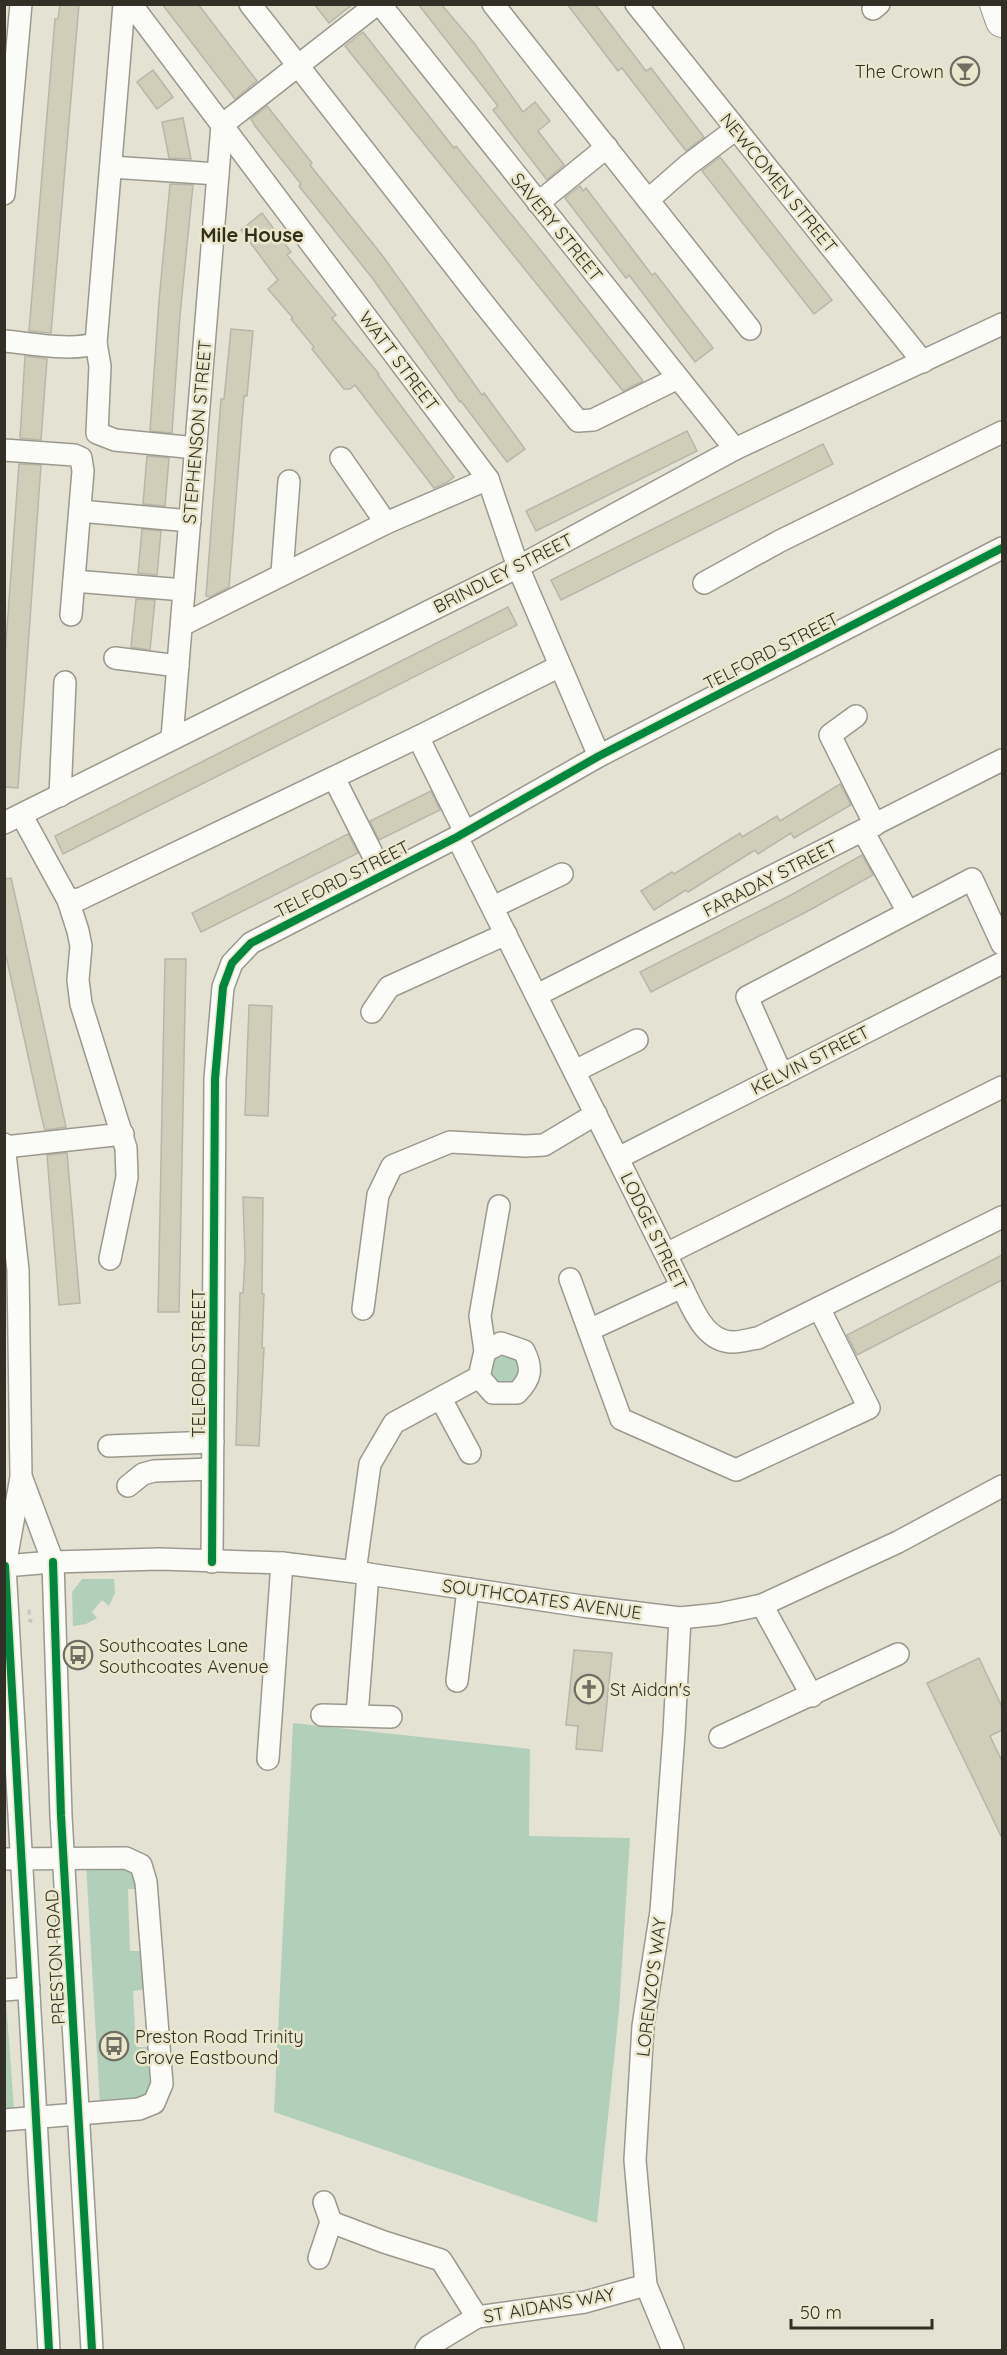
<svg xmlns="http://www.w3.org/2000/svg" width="1007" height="2355" viewBox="0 0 1007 2355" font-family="Quicksand,sans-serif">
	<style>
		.green { fill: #b2d0b9 }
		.building { fill: #d0cdb9; stroke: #b8b6aa; stroke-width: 1.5 }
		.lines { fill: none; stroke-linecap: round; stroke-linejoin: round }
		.minor-casing { stroke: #9b998e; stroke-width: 24 }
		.highway-casing { stroke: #9b998e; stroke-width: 34 }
		.path { stroke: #c5c4be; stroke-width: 3; stroke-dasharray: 4.5 4.5; stroke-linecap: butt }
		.minor { stroke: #fbfbf8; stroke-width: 21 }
		.highway { stroke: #fbfbf8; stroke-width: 32 }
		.cycleway-casing { stroke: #ebe7cc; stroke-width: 11 }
		.cycleway { stroke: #00873e; stroke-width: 8 }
		.labels { text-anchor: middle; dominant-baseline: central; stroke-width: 5; stroke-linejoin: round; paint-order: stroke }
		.poi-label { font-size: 18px; fill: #323026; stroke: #ebe7cc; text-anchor: start }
		.street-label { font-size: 18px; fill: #323026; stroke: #ebe7cc }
		.neighbourhood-label { font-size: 20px; font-weight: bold; fill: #322e19; stroke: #ebe7cc }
	</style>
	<rect width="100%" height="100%" fill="#e4e2d3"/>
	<!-- green -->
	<g class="green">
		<path d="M497,1351L518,1356L521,1371C512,1385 506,1387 491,1379L488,1360Z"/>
		<polygon points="82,1579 114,1579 115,1593 109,1606 102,1600 92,1612 97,1618 86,1624 73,1626 72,1592"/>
		<polygon points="293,1723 530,1749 529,1836 630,1838 619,2011 597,2223 274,2112"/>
		<polygon points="86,1864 137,1867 136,1889 128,1889 130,1951 139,1951 146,1954 149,1982 141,1990 133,1991 136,2047 149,2047 152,2084 151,2095 141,2100 100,2105"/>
		<polygon points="4,2001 6,2001 14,2109 5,2110"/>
	</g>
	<!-- building -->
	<g class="building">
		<polygon points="60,4 79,4 51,333 29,331 55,19 58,19"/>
		<polygon points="162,4 198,4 257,81 235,99"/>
		<polygon points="314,4 353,4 329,23"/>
		<polygon points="418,4 441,4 474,43 523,112 535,102 550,121 538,131 564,165 547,180 493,110 498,106"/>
		<polygon points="567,4 595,4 646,71 651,68 704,137 686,151 622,68 618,71"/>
		<polygon points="363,32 454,148 456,146 546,257 643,381 623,391 345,46"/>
		<polygon points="153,70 173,97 157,109 137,82"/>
		<polygon points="267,106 312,163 310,165 382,255 482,395 484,393 525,449 507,462 461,401 460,402 373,279 299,186 301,184 255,126 251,119"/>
		<polygon points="183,118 186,133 191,159 169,158 162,122"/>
		<polygon points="720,157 832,300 814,314 702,171"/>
		<polygon points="170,184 193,185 180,315 172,433 150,431 159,301"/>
		<polygon points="580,186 583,191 586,188 652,275 655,273 713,348 695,362 629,275 626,278 565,198"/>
		<polygon points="262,213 291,252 287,255 336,315 332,318 379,374 378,375 454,477 446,483 434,488 355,385 350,389 344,389 312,349 314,347 291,319 293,318 268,289 278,280 241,230"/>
		<polygon points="231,329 253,331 247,396 244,396 229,587 210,597 206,596 221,399 224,399"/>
		<polygon points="25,356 47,359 41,440 20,438"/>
		<polygon points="687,431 697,451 536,531 526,511"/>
		<polygon points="823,444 833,464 561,600 551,580"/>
		<polygon points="147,456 169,458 165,506 143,504"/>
		<polygon points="19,464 41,465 18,788 4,787 4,669"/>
		<polygon points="142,529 161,531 157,575 138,573"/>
		<polygon points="136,599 155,600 150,650 131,647"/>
		<polygon points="508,607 517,625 63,854 55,836"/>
		<polygon points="840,784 851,805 794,838 791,833 758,854 755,850 688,892 686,890 654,910 641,891 672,872 674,874 740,833 742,837 777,816 780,821"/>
		<polygon points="431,791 440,810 379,840 370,821"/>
		<polygon points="348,834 358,853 201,932 192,913"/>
		<polygon points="862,855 873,875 808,911 651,992 640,972 791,895"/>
		<polygon points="11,878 22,926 66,1127 45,1130 42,1119 4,947 4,879"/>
		<polygon points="165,959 186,959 179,1312 158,1312"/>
		<polygon points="249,1005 272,1006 268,1116 245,1115"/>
		<polygon points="67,1153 80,1303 59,1305 47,1155"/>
		<polygon points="243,1197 263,1198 262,1294 264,1294 262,1348 264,1348 259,1446 236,1445 240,1293 243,1293 245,1258"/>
		<polygon points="1002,1255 1002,1280 857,1355 847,1335"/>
		<polygon points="574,1650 612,1653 602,1751 576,1749 578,1726 566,1725"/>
		<polygon points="979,1658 1002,1707 1002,1730 990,1736 1002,1761 1002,1838 927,1683"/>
	</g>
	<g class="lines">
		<!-- minor casing -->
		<g class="minor-casing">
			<g id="minor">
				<polyline points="131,4 488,479 518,567 599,756"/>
				<polyline points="250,4 484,304 578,421 593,420 678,378"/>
				<polyline points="380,4 735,449"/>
				<polyline points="493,4 750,329"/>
				<polyline points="636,4 923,362"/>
				<polyline points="873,9 879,4"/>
				<polyline points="111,167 218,174"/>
				<polyline points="4,194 21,4"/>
				<polyline points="648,200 688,165 736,129"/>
				<polyline points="538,203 607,147"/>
				<path d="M4,341C30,343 73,352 96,343L124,4"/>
				<polyline points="96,343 100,366 97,433 115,440 196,448"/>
				<polyline points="4,450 74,455 81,458 83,471 71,615"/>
				<polyline points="341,458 386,523"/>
				<polyline points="80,511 190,521"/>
				<polyline points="282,573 289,481"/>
				<polyline points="74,581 184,590"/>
				<polyline points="704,583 780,541 1002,432"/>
				<polyline points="182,625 386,523 488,479"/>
				<polyline points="115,658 178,666"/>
				<polyline points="856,716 830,735 875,825"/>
				<polyline points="418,737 465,832"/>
				<polyline points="172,738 222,125 377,4"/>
				<polyline points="334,778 383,875"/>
				<polyline points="60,796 65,682"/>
				<polyline points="22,816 68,900 78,931 81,946 78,980 81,1004 126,1148 127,1177 110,1259"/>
				<polyline points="4,823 518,567 735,449 1002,324"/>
				<polyline points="863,831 908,912"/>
				<path d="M457,837L682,1287C693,1309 705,1343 734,1342C742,1342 750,1339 758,1338L1002,1217"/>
				<polyline points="68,900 80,899 418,737 560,666"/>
				<polyline points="493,907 562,874"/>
				<polyline points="537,995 1002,760"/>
				<polyline points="372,1012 389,987 506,934"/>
				<polyline points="575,1071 637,1040"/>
				<polyline points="782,1075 747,997 972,879 1002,944"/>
				<polyline points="4,1144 18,1270 21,1477 5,1566 49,2350"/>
				<polyline points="5,1147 123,1134"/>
				<polyline points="618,1158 1002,963"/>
				<polyline points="666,1254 1002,1087"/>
				<polyline points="570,1279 621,1419 736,1470 869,1408 819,1308"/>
				<polyline points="363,1309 378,1195 392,1166 450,1142 525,1146 544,1145 596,1114"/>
				<polyline points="589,1330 682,1287"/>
				<path d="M479,1377L493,1393H517C531,1379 533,1369 524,1351L501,1343L485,1351"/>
				<polyline points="441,1399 470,1453"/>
				<polyline points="109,1446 213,1442"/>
				<polyline points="22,1479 53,1562 61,1816 92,2350"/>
				<polyline points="128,1486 143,1474 154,1471 212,1469"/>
				<polyline points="212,1562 215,1079 223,987 232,963 251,943 457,837 599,756 1002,548"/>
				<polyline points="4,1566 53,1562 160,1559 282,1563 355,1572 582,1606 680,1618 719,1614 762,1605 898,1542 1002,1486"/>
				<polyline points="355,1572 370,1464 394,1423 479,1377 485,1351 480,1316 499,1206"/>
				<polyline points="762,1605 812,1696"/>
				<polyline points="457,1681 468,1589"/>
				<polyline points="322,1715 391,1717"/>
				<polyline points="357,1715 368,1574"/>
				<polyline points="720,1737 898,1654"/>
				<polyline points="268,1759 282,1563"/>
				<polyline points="4,1859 126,1858 141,1865 146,1882 162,2084 154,2103 139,2109 4,2120"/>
				<polyline points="4,1990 29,1988"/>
				<polyline points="331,2222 384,2242 441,2260 477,2317"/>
				<polyline points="319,2258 331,2222 324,2202"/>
				<polyline points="426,2350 429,2346 477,2317 585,2302 646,2285"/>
				<polyline points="673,2350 646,2285 635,2160 643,2026 661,1911 674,1733 680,1618"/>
			</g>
		</g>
		<!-- highway casing -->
		<g class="highway-casing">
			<polyline id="highway" points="996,4 1002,21"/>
		</g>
		<!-- path -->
		<polyline class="path" points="28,1611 29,1611 30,1621 36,1621"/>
		<!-- minor -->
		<use href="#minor" class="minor"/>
		<!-- highway -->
		<use href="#highway" class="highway"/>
		<!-- cycleway casing -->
		<g class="cycleway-casing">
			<g id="cycleway">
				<polyline points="53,1562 61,1816 92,2350"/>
				<polyline points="212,1562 215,1079 223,987 232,963 251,943 457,837 599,756 1002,548"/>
				<polyline points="5,1566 49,2350"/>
			</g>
		</g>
		<!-- cycleway -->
		<use href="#cycleway" class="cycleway"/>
	</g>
	<!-- icons -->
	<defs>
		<g id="bar-ring" transform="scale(1.5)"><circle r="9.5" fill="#ebe7cc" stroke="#706e63" stroke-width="1.5"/><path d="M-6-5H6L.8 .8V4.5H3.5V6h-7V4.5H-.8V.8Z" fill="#706e63"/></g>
		<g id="bus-ring" transform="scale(1.5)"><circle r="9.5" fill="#ebe7cc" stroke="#706e63" stroke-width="1.5"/><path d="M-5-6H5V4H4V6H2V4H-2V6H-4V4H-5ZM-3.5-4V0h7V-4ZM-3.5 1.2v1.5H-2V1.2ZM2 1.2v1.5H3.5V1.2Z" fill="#706e63"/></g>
		<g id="church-ring" transform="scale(1.5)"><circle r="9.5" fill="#ebe7cc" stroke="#706e63" stroke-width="1.5"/><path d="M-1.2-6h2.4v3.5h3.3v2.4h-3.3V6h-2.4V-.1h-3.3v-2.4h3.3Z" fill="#706e63"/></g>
	</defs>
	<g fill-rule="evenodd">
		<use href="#bar-ring" x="965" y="71"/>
		<use href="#bus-ring" x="78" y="1655"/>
		<use href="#church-ring" x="589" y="1689"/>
		<use href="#bus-ring" x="114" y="2046"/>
	</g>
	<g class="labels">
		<!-- poi labels -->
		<g class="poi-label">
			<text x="944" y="71" text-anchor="end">The Crown</text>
			<text x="99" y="1645">Southcoates Lane<tspan x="99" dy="21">Southcoates Avenue</tspan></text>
			<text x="610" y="1689">St Aidan's</text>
			<text x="135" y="2036">Preston Road Trinity<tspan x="135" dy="21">Grove Eastbound</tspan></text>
		</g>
		<!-- street labels -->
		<g class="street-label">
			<text transform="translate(779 183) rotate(51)">NEWCOMEN STREET</text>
			<text transform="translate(557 227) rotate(51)">SAVERY STREET</text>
			<text transform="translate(399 361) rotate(53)">WATT STREET</text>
			<text transform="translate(197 432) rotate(-85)">STEPHENSON STREET</text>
			<text transform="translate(503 573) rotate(-27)">BRINDLEY STREET</text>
			<text transform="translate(771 651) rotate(-27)">TELFORD STREET</text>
			<text transform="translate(770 878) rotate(-27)">FARADAY STREET</text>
			<text transform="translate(342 879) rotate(-27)">TELFORD STREET</text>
			<text transform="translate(810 1060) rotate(-27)">KELVIN STREET</text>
			<text transform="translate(654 1231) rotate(64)">LODGE STREET</text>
			<text transform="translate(198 1363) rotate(-90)">TELFORD STREET</text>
			<text transform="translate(542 1599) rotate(8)">SOUTHCOATES AVENUE</text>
			<text transform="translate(55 1957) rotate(-93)">PRESTON ROAD</text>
			<text transform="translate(651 1987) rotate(-83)">LORENZO'S WAY</text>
			<text transform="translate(549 2305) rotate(-10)">ST AIDANS WAY</text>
		</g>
		<!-- neighbourhood labels -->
		<g class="neighbourhood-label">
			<text x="252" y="234">Mile House</text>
		</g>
	</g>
	<!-- border -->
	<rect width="1007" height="2355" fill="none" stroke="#323026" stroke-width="12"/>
	<!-- scale -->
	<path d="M791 2319v9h141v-9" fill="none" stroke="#323026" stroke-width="3"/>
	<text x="800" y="2319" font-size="18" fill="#323026" stroke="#ebe7cc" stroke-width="4.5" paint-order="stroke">50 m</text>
</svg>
